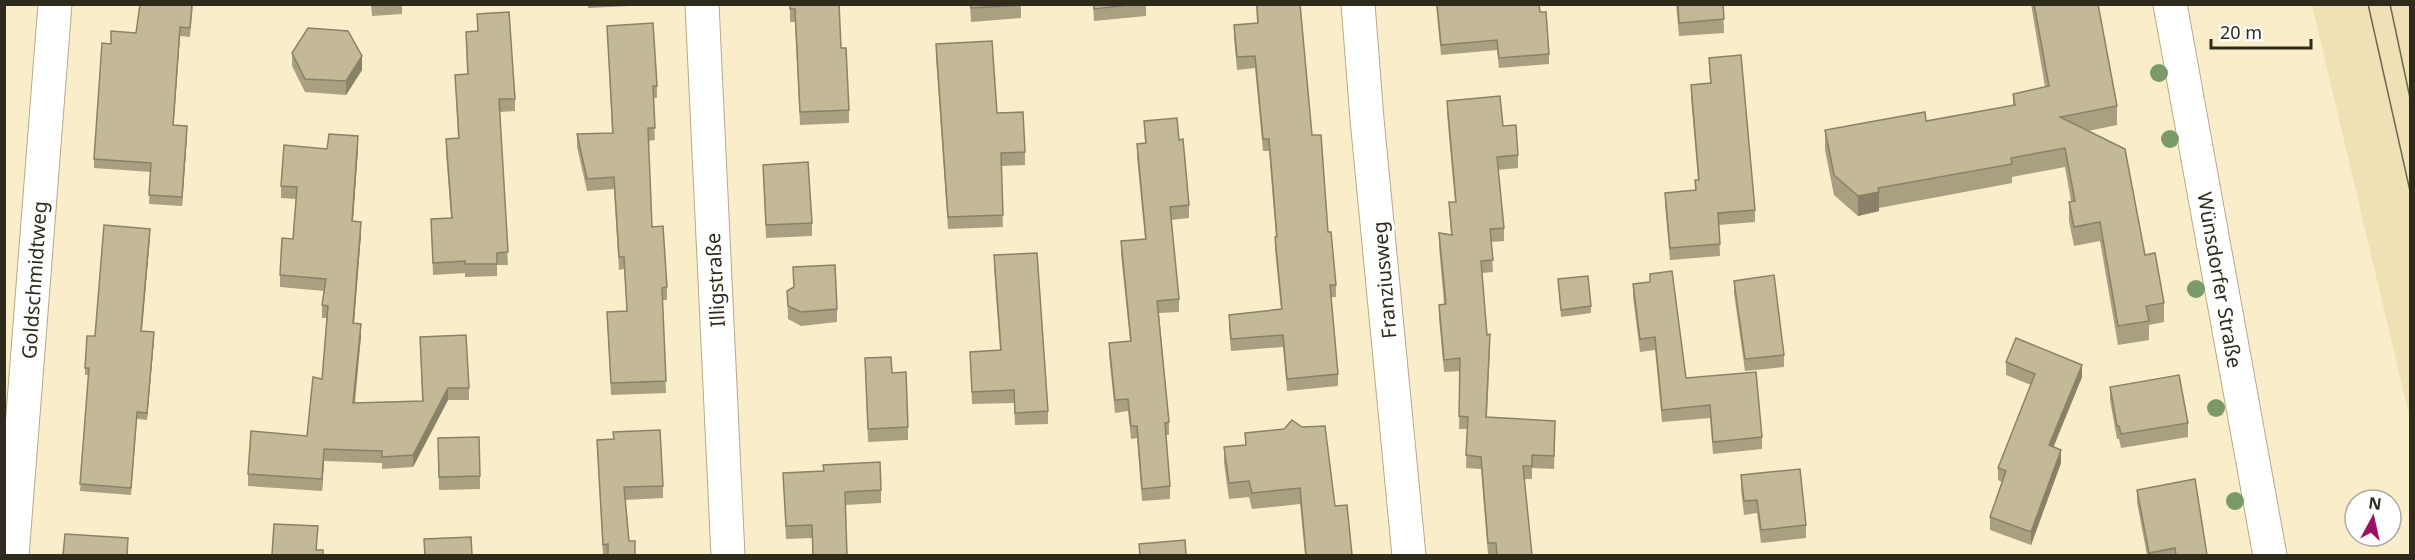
<svg xmlns="http://www.w3.org/2000/svg" width="2415" height="560" viewBox="0 0 2415 560" font-family="'Noto Sans',sans-serif">
	<style>
		.built { fill: #efe0b5 }
		.lines { fill: none; stroke-linecap: round; stroke-linejoin: round }
		.minor-casing { stroke: #b5aa87; stroke-width: 35 }
		.minor { stroke: #fff; stroke-width: 33 }
		.tram { stroke: #6f6953; stroke-width: 1.5 }
		.tree { fill: #7a9b69 }
		.wall { fill: #a99f81 }
		.shaded-wall { fill: #898269 }
		.building { fill: #c4b996; stroke: #898269; stroke-width: 1.5 }
		.labels { text-anchor: middle; dominant-baseline: central; stroke-width: 6; stroke-linejoin: round; paint-order: stroke }
		.street-label { font-size: 20px; fill: #2e2a1c; stroke: #fff }
	</style>
	<rect width="100%" height="100%" fill="#f9eec9"/>
	<!-- built -->
	<polygon class="built" points="2312,5 2410,5 2410,419"/>
	<g class="lines">
		<!-- minor casing -->
		<g class="minor-casing">
			<g id="minor">
				<polyline points="702,4 728,556"/>
				<polyline points="1358,4 1367,119 1409,556"/>
				<polyline points="2170,4 2270,556"/>
				<polyline points="12,556 55,4"/>
			</g>
		</g>
		<!-- minor -->
		<use href="#minor" class="minor"/>
		<!-- tram -->
		<g class="tram">
			<polyline points="2368,4 2410,191"/>
			<polyline points="2390,4 2410,98"/>
		</g>
	</g>
	<!-- trees -->
	<g class="tree">
		<circle cx="2159" cy="73" r="9"/>
		<circle cx="2170" cy="139" r="9"/>
		<circle cx="2196" cy="289" r="9"/>
		<circle cx="2216" cy="408" r="9"/>
		<circle cx="2235" cy="501" r="9"/>
	</g>
	<!-- wall -->
	<g class="wall">
		<polygon points="193,4 190,37 180,36 173,125 187,135 182,206 149,204 151,172 94,168 94,159 111,44 136,33"/>
		<polygon points="371,4 402,4 402,14 372,16"/>
		<polygon points="588,4 630,4 630,6 588,8"/>
		<polygon points="790,4 839,4 841,48 849,110 849,123 800,125 795,22 790,22"/>
		<polygon points="970,4 1021,4 1021,18 971,22"/>
		<polygon points="1093,4 1146,4 1146,16 1094,21"/>
		<polygon points="1256,4 1300,4 1312,135 1336,285 1336,297 1331,297 1338,374 1338,386 1287,391 1283,347 1231,351 1229,327 1229,315 1281,310 1275,249 1275,237 1276,237 1269,151 1263,151 1255,68 1237,70 1234,38 1234,25 1257,23"/>
		<polygon points="1436,4 1539,4 1540,12 1549,54 1549,64 1499,68 1497,50 1441,55"/>
		<polygon points="1676,4 1723,4 1724,33 1679,36"/>
		<polygon points="2031,4 2098,4 2117,106 2117,125 2088,131 2145,255 2164,303 2164,322 2149,325 2149,340 2118,345 2100,241 2074,246 2069,221 2069,202 2071,201 2065,167 2012,177 2012,183 1879,208 1879,211 1858,216 1834,195 1825,150 1825,130 1926,121 2013,105 2013,94 2045,87"/>
		<polygon points="477,14 515,99 515,111 499,112 508,265 497,265 497,276 465,277 465,273 433,275 431,219 451,218 446,152 446,139 458,138 455,75 467,74 466,32 477,31"/>
		<polygon points="607,26 657,86 657,98 653,98 655,140 648,141 652,227 667,287 667,300 662,300 666,393 611,395 607,312 627,311 624,269 619,270 614,189 587,191 577,147 577,134 612,133"/>
		<polygon points="936,44 997,113 1025,152 1025,165 1001,166 1003,227 948,229 936,57"/>
		<polygon points="292,53 362,70 346,95 305,92 292,66"/>
		<polygon points="1709,58 1755,210 1755,222 1719,225 1720,256 1670,260 1665,205 1665,193 1695,191 1695,180 1698,180 1691,97 1691,85 1710,83"/>
		<polygon points="1447,101 1503,126 1518,155 1518,168 1498,170 1504,228 1504,241 1491,242 1493,272 1482,273 1487,335 1490,347 1487,417 1555,434 1554,469 1532,468 1532,479 1524,479 1532,555 1488,555 1481,469 1466,468 1467,429 1459,429 1460,371 1444,372 1439,318 1439,305 1444,304 1439,246 1439,233 1451,235 1449,202 1455,202 1447,114"/>
		<polygon points="1144,121 1179,140 1189,205 1189,218 1171,220 1179,299 1179,312 1159,313 1169,422 1169,435 1166,435 1170,486 1170,499 1142,501 1137,438 1131,439 1128,411 1115,413 1109,355 1109,343 1130,341 1121,254 1121,241 1145,239 1137,157 1137,144 1145,144"/>
		<polygon points="358,148 353,221 361,234 354,323 361,336 355,403 422,401 420,337 469,388 469,400 448,400 413,467 382,469 382,463 324,461 322,491 248,486 248,474 307,436 322,379 327,318 322,318 322,305 324,291 280,287 280,275 293,239 296,199 281,198 281,186 327,149"/>
		<polygon points="763,165 812,223 812,236 766,238"/>
		<polygon points="150,236 142,331 154,339 147,420 137,419 131,495 80,491 89,375 85,375 85,368 95,336"/>
		<polygon points="994,255 1048,411 1048,424 1015,425 1014,403 972,404 970,352 1000,350 994,268"/>
		<polygon points="1650,274 1686,378 1762,437 1762,449 1713,454 1710,418 1662,422 1655,350 1640,352 1633,297 1633,284 1650,282"/>
		<polygon points="1558,279 1591,306 1591,313 1561,317"/>
		<polygon points="1734,281 1784,355 1784,367 1745,371 1734,293"/>
		<polygon points="787,291 837,309 837,322 801,326 788,319"/>
		<polygon points="865,358 892,373 908,427 908,440 868,442"/>
		<polygon points="2006,362 2082,377 2053,447 2061,463 2031,545 1990,530 1990,517 2002,482 1998,480 1998,468 2031,385 2006,375"/>
		<polygon points="2110,387 2188,423 2188,437 2121,448 2119,439 2117,439 2110,400"/>
		<polygon points="1245,433 1335,506 1352,555 1305,555 1300,504 1252,509 1249,497 1229,499 1224,463 1224,447 1245,445"/>
		<polygon points="438,438 480,476 480,489 439,490"/>
		<polygon points="597,440 663,486 663,498 625,500 629,541 635,555 603,555"/>
		<polygon points="783,473 881,490 881,503 845,505 847,555 813,555 812,538 786,539"/>
		<polygon points="1741,475 1806,525 1806,538 1761,543 1757,513 1744,515 1741,489"/>
		<polygon points="2137,490 2207,555 2147,555 2137,502"/>
	</g>
	<!-- shaded-wall -->
	<g class="shaded-wall">
		<polygon points="180,27 180,36 173,134 173,125"/>
		<polygon points="362,56 362,70 346,95 346,81"/>
		<polygon points="187,126 187,135 182,206 182,197"/>
		<polygon points="358,136 358,148 352,233 352,221"/>
		<polygon points="1879,192 1879,211 1858,216 1858,196"/>
		<polygon points="361,222 361,234 353,335 353,323"/>
		<polygon points="150,229 150,236 141,338 141,331"/>
		<polygon points="361,324 361,336 353,415 353,403"/>
		<polygon points="154,332 154,339 147,420 147,413"/>
		<polygon points="2082,365 2082,377 2049,458 2049,445"/>
		<polygon points="448,388 448,400 413,467 413,455"/>
		<polygon points="324,449 324,461 322,491 322,479"/>
		<polygon points="2061,450 2061,463 2031,545 2031,532"/>
	</g>
	<!-- building -->
	<g class="building">
		<polygon points="140,4 192,4 190,28 180,27 173,125 187,126 182,197 149,195 151,163 94,159 102,43 111,44 111,31 136,33"/>
		<polygon points="790,4 839,4 841,48 846,48 849,110 800,112 795,9 790,9"/>
		<polygon points="970,4 1021,4 1021,5 971,8"/>
		<polygon points="1094,4 1137,4 1094,9"/>
		<polygon points="1257,4 1300,4 1312,135 1321,135 1328,232 1331,232 1336,285 1330,285 1338,374 1287,379 1283,335 1231,339 1229,315 1282,309 1275,237 1277,237 1269,139 1263,139 1255,56 1237,57 1234,25 1258,23"/>
		<polygon points="1437,4 1539,4 1540,12 1546,12 1549,54 1499,58 1497,40 1441,45"/>
		<polygon points="1678,4 1723,4 1724,19 1679,23"/>
		<polygon points="2034,4 2098,4 2117,106 2060,117 2125,149 2145,255 2155,253 2164,303 2146,306 2149,321 2118,326 2100,222 2074,227 2069,202 2075,201 2065,148 2011,158 2012,164 1878,188 1879,192 1858,196 1834,175 1825,130 1925,112 1926,121 2015,105 2013,94 2049,86"/>
		<polygon points="509,12 515,99 499,99 508,252 497,253 497,264 465,264 465,261 433,263 431,219 452,218 446,139 459,138 455,75 468,74 466,32 478,31 477,14"/>
		<polygon points="653,23 657,86 653,86 655,128 648,128 652,227 663,226 667,287 662,288 666,381 611,383 607,312 627,311 624,257 619,257 614,177 587,179 577,134 613,133 607,26"/>
		<polygon points="308,28 348,31 362,56 346,81 305,79 292,53"/>
		<polygon points="992,41 997,113 1023,112 1025,152 1001,153 1003,215 948,217 936,44"/>
		<polygon points="1741,55 1755,210 1718,213 1720,244 1670,248 1665,193 1696,190 1695,180 1699,180 1691,85 1711,83 1709,58"/>
		<polygon points="1500,96 1503,126 1516,125 1518,155 1497,157 1504,228 1490,229 1493,260 1481,261 1487,335 1490,334 1486,417 1555,421 1554,456 1532,455 1532,466 1523,466 1532,555 1497,555 1496,543 1488,543 1481,457 1466,455 1468,417 1459,416 1460,358 1444,360 1439,305 1446,304 1439,233 1452,235 1449,202 1456,202 1447,101"/>
		<polygon points="1177,118 1179,140 1183,139 1189,205 1170,207 1179,299 1157,301 1169,422 1165,423 1170,486 1142,489 1137,426 1131,426 1128,399 1115,400 1109,343 1131,341 1121,241 1146,239 1137,144 1146,143 1144,121"/>
		<polygon points="329,134 358,136 352,221 361,222 353,323 361,324 353,403 423,401 420,337 466,335 469,388 448,388 413,455 382,457 382,451 324,449 322,479 248,474 251,431 307,436 313,377 322,379 328,306 322,305 326,279 280,275 282,238 293,239 297,187 281,186 284,145 327,149"/>
		<polygon points="808,162 812,223 766,225 763,165"/>
		<polygon points="104,225 150,229 141,331 154,332 147,413 137,412 131,488 80,484 89,368 85,368 87,336 95,336"/>
		<polygon points="1037,253 1048,411 1015,413 1014,390 972,392 970,352 1001,350 994,255"/>
		<polygon points="835,265 837,309 801,312 788,306 787,291 794,287 793,267"/>
		<polygon points="1672,271 1686,378 1756,372 1762,437 1713,442 1710,405 1662,410 1655,337 1640,339 1633,284 1650,282 1650,274"/>
		<polygon points="1774,275 1784,355 1745,359 1734,281"/>
		<polygon points="1588,276 1591,306 1561,310 1558,279"/>
		<polygon points="2016,338 2082,365 2049,445 2061,450 2031,532 1990,517 2006,471 1998,468 2035,374 2006,362"/>
		<polygon points="891,357 892,373 906,372 908,427 868,429 865,358"/>
		<polygon points="2179,375 2188,423 2121,434 2119,426 2117,426 2110,387"/>
		<polygon points="1292,420 1302,427 1325,426 1335,506 1347,505 1352,555 1306,555 1300,488 1252,493 1249,481 1229,483 1224,447 1246,445 1245,433 1284,429"/>
		<polygon points="660,430 663,486 624,487 629,541 635,541 635,555 608,555 608,544 603,545 597,440 614,439 613,432"/>
		<polygon points="479,437 480,476 439,477 438,438"/>
		<polygon points="880,462 881,490 845,492 847,555 813,555 812,525 786,526 783,473 824,471 823,465"/>
		<polygon points="1800,469 1806,525 1761,530 1757,500 1744,501 1741,475"/>
		<polygon points="2195,479 2207,555 2176,555 2175,548 2149,553 2137,490"/>
		<polygon points="274,524 318,526 316,550 323,550 323,555 272,555"/>
		<polygon points="65,534 128,538 127,555 63,555"/>
		<polygon points="471,537 472,555 425,555 424,539"/>
		<polygon points="1185,540 1186,555 1140,555 1139,544"/>
	</g>
	<g class="labels">
		<!-- street labels -->
		<g class="street-label">
			<text transform="translate(34 280) rotate(-86)">Goldschmidtweg</text>
			<text transform="translate(715 280) rotate(-93)">Illigstraße</text>
			<text transform="translate(1384 280) rotate(-95)">Franziusweg</text>
			<text transform="translate(2220 280) rotate(80)">Wünsdorfer Straße</text>
		</g>
	</g>
	<!-- border -->
	<rect width="2415" height="560" fill="none" stroke="#2e2a1c" stroke-width="12"/>
	<!-- north arrow -->
	<g transform="translate(2373 518) rotate(8)"><circle r="28" fill="#ffffff" stroke="#abaaa4" stroke-width="1.5"/>
	<path d="M0-4.5L10 22L0 15L-10 22Z" fill="#9c1262"/>
	<text y="-9" font-size="16" font-weight="bold" text-anchor="middle" fill="#2e2a1c">N</text>
	</g>
	<!-- scale -->
	<path d="M2211 39v9h100v-9" fill="none" stroke="#2e2a1c" stroke-width="3"/>
	<text x="2220" y="39" font-size="18" fill="#2e2a1c" stroke="#ffffff" stroke-width="4.5" paint-order="stroke">20 m</text>
</svg>
